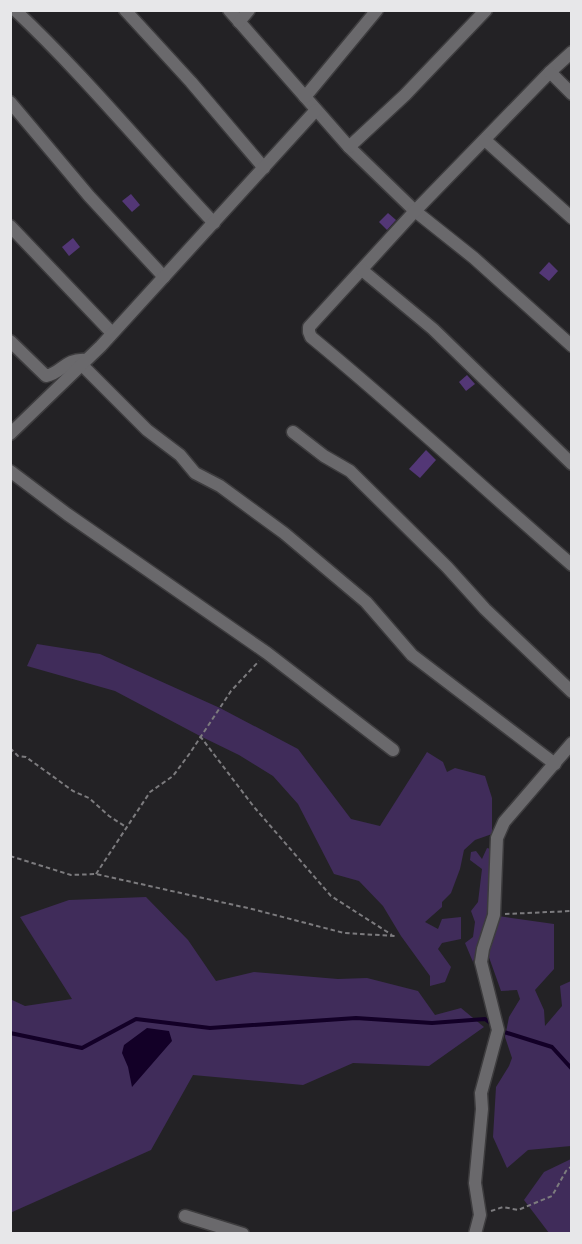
<svg xmlns="http://www.w3.org/2000/svg" width="582" height="1244" viewBox="0 0 582 1244" font-family="'Exo 2',sans-serif">
	<style>
		.green { fill: #402c5a }
		.water { fill: #130027 }
		.lines { fill: none; stroke-linecap: round; stroke-linejoin: round }
		.stream { stroke: #130027; stroke-width: 4 }
		.building { fill: #533776 }
		.street-casing { stroke: #3d3c3e; stroke-width: 15 }
		.path { stroke: #7c7b7e; stroke-width: 2; stroke-dasharray: 4.5 3; stroke-linecap: butt }
		.street { stroke: #6a696c; stroke-width: 12 }
	</style>
	<rect width="100%" height="100%" fill="#232225"/>
	<!-- green -->
	<g class="green">
		<polygon points="37,644 100,654 220,708 298,749 351,819 380,826 427,752 443,762 447,772 455,768 485,776 492,798 492,834 475,840 464,850 460,869 451,893 442,902 442,907 425,922 438,929 442,919 461,917 461,939 442,943 438,949 451,967 445,982 430,986 430,976 401,936 383,906 359,881 334,874 298,804 273,776 239,755 200,736 115,691 27,666"/>
		<polygon points="487,848 491,849 490,914 473,962 465,943 473,937 475,922 471,911 478,902 482,869 470,860 471,852 476,851 482,859"/>
		<polygon points="146,897 188,940 216,981 254,972 338,979 367,978 418,991 435,1015 461,1008 484,1027 429,1066 353,1063 303,1085 193,1075 151,1150 10,1213 10,999 25,1006 72,999 20,917 69,900"/>
		<polygon points="498,916 554,924 554,969 535,990 544,1010 545,1026 562,1006 560,986 571,981 571,1146 528,1150 507,1168 493,1137 496,1087 509,1066 512,1058 505,1037 509,1017 520,999 517,990 501,991 485,946"/>
		<polygon points="571,1159 571,1233 549,1233 524,1200 544,1172"/>
	</g>
	<!-- water -->
	<polygon class="water" points="147,1028 169,1031 172,1041 132,1087 128,1067 122,1053 124,1045"/>
	<g class="lines">
		<!-- stream -->
		<g class="stream">
			<polyline points="501,1031 552,1047 572,1069"/>
			<polyline points="10,1033 82,1048 136,1019 210,1028 356,1018 432,1023 485,1019 493,1025"/>
		</g>
	</g>
	<!-- building -->
	<g class="building">
		<polygon points="131,194 140,205 132,212 122,201"/>
		<polygon points="388,213 396,220 387,230 379,222"/>
		<polygon points="73,238 80,247 69,256 62,247"/>
		<polygon points="549,262 558,271 549,281 539,273"/>
		<polygon points="467,375 475,384 466,391 459,382"/>
		<polygon points="426,450 436,460 420,478 409,469"/>
	</g>
	<g class="lines">
		<!-- street casing -->
		<g class="street-casing">
			<g id="street">
				<path d="M15,10C86,77 147,152 214,223"/>
				<polyline points="125,10 191,82 264,168"/>
				<polyline points="229,10 349,147 415,211 474,258 572,346"/>
				<polyline points="239,22 249,10"/>
				<path d="M572,52L550,72L415,211L309,327V332L311,337C400,410 484,489 572,565"/>
				<polyline points="550,72 572,94"/>
				<polyline points="305,97 377,10"/>
				<polyline points="10,102 89,196 164,277"/>
				<polyline points="485,140 572,218"/>
				<polyline points="349,147 405,95 486,10"/>
				<polyline points="10,226 112,333"/>
				<polyline points="362,270 433,329 572,464"/>
				<path d="M10,341L46,376C62,373 65,358 86,360"/>
				<polyline points="81,364 147,430 180,455 195,473 220,486 284,533 366,602 412,655 555,764"/>
				<polyline points="293,432 324,456 350,471 447,567 485,609 572,692"/>
				<polyline points="10,434 101,346 316,110"/>
				<polyline points="10,471 67,514 267,653 393,750"/>
				<polyline points="185,1216 243,1234"/>
				<polyline points="475,1234 480,1215 475,1183 482,1109 481,1093 498,1030 481,962 483,949 494,915 497,838 504,822 572,743"/>
			</g>
		</g>
		<!-- path -->
		<g class="path">
			<polyline points="200,736 254,807 331,896 392,935"/>
			<polyline points="10,748 18,756 26,757 73,791 89,798 109,816 126,827"/>
			<polyline points="10,856 71,875 96,874 252,909 344,933 395,936"/>
			<polyline points="96,874 150,792 173,776 190,753 231,691 259,661"/>
			<polyline points="505,914 572,911"/>
			<polyline points="491,1211 503,1207 518,1210 552,1196 566,1171 572,1166"/>
		</g>
		<!-- street -->
		<use href="#street" class="street"/>
	</g>
	<!-- border -->
	<rect width="582" height="1244" fill="none" stroke="#e7e7e9" stroke-width="24"/>
</svg>
